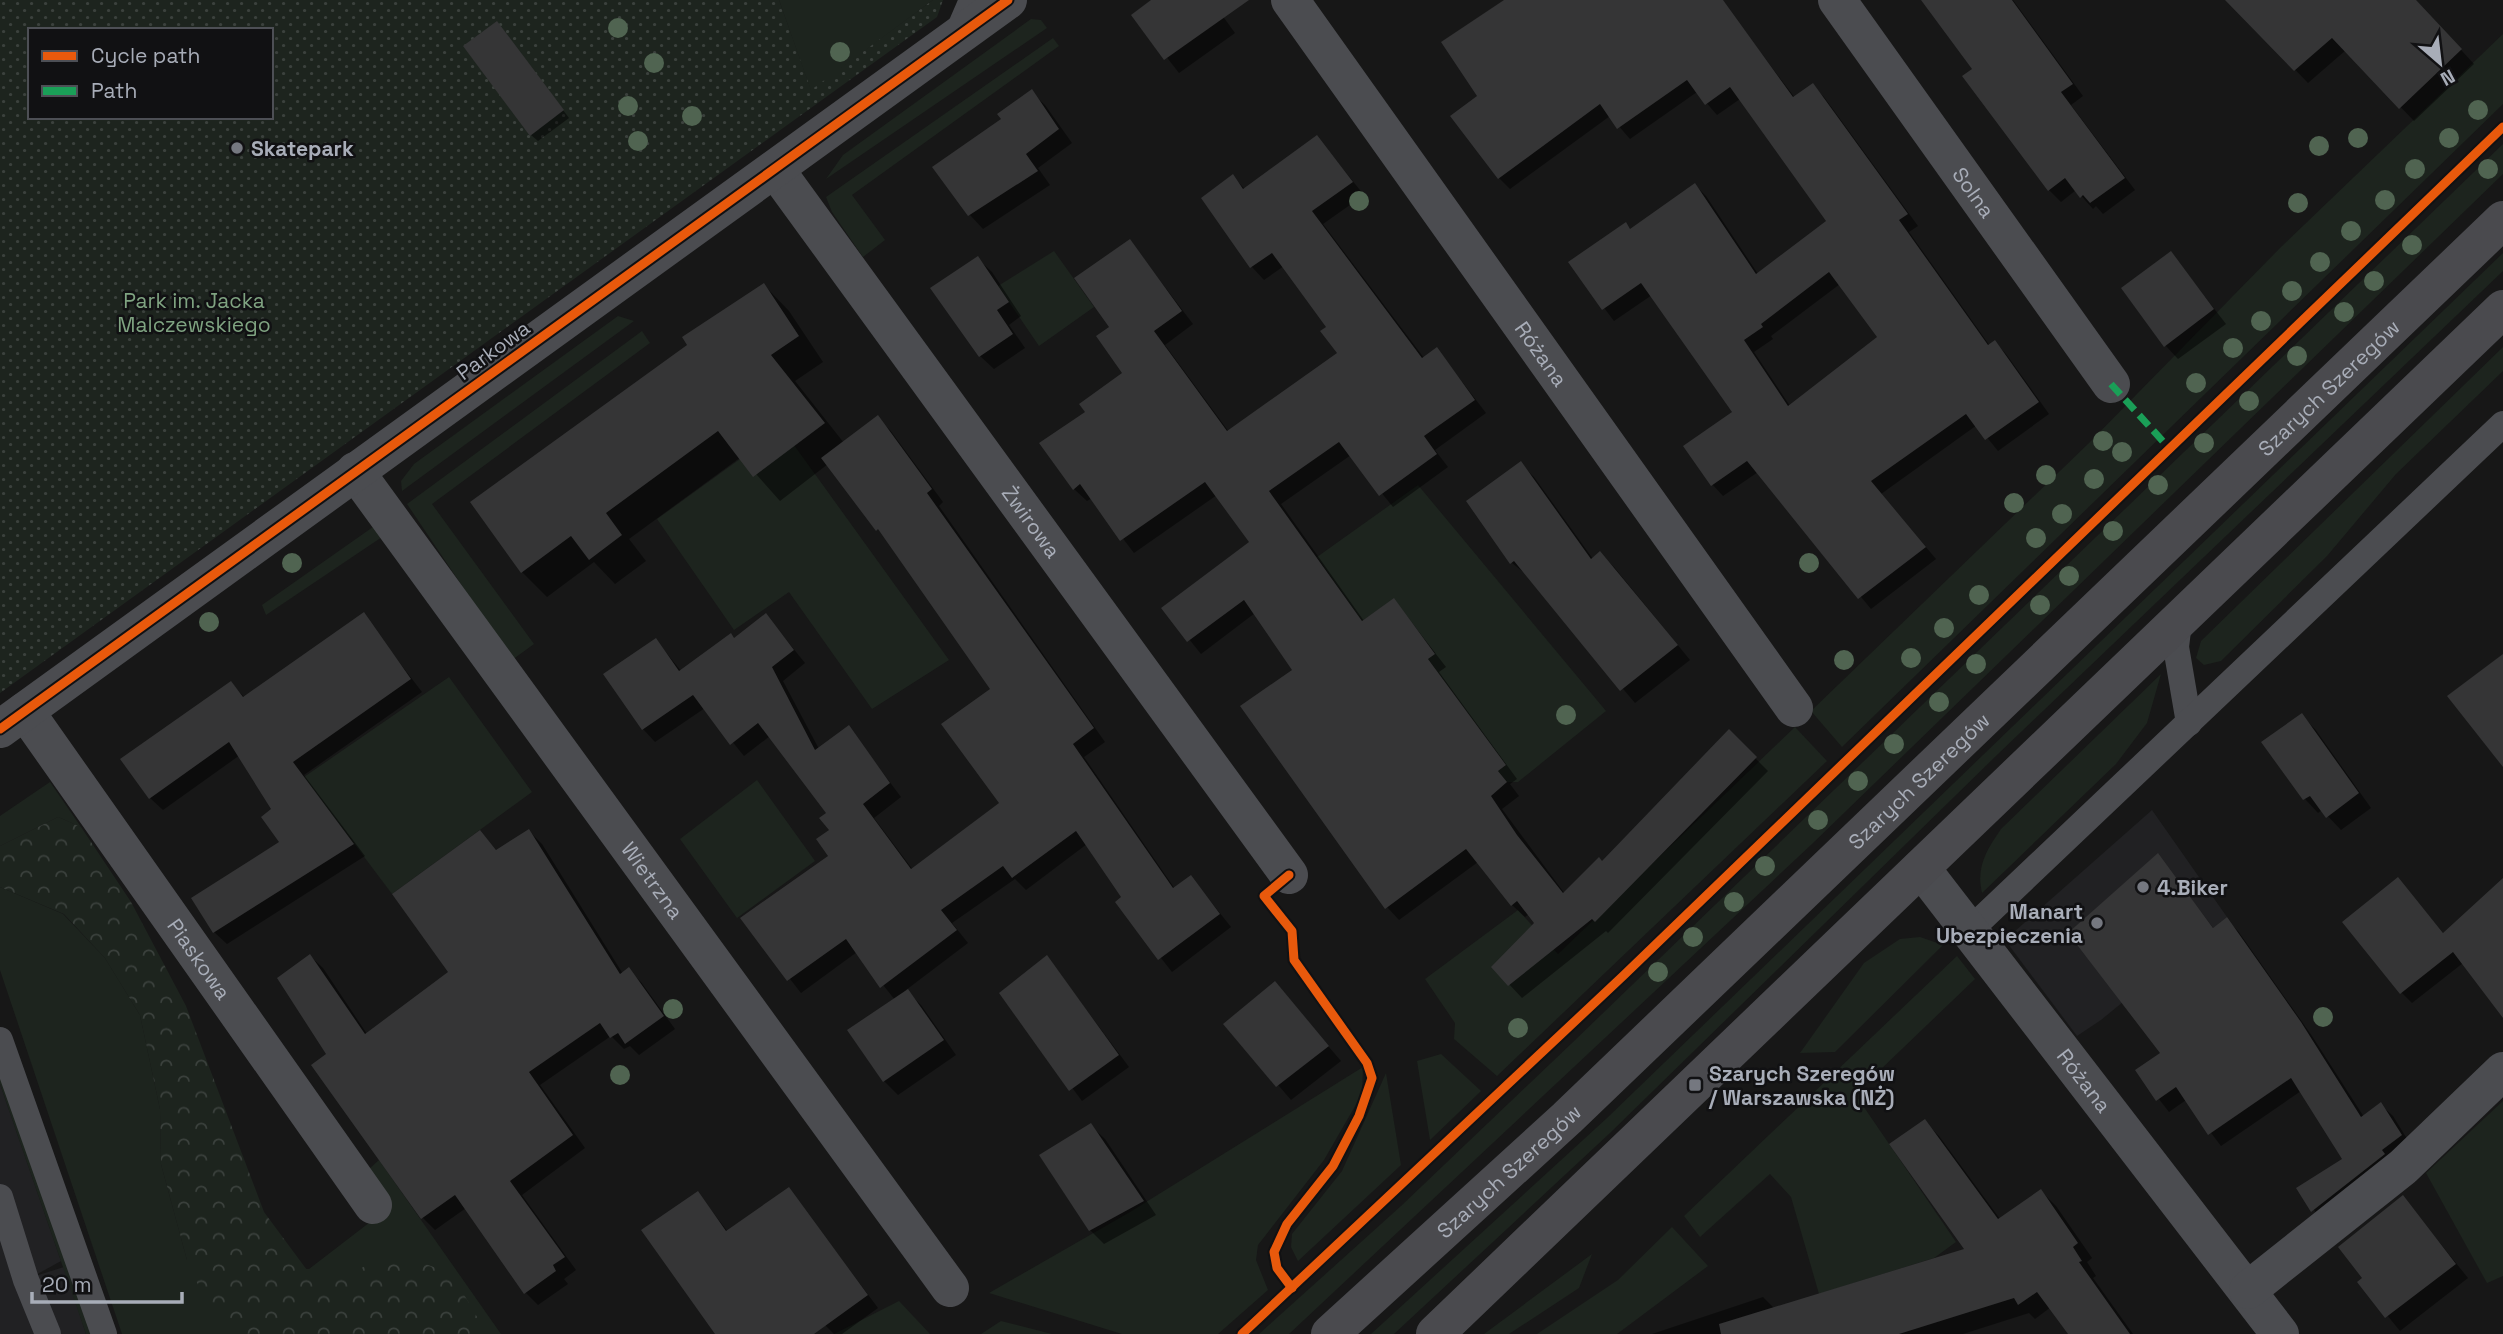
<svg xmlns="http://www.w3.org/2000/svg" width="2503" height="1334" viewBox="0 0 2503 1334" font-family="'Space Grotesk',sans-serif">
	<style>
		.built { fill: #212123 }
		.green { fill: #1d241e }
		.forest { fill: url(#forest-crowns) }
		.park { fill: url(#park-dots); fill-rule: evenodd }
		.shadow { fill: #0007; fill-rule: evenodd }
		.building { fill: #353536; fill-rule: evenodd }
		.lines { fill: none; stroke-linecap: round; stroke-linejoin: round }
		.service { stroke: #4b4c50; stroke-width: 26 }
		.minor { stroke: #4b4c50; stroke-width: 38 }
		.secondary { stroke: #4a4a4e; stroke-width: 38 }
		.quiet { stroke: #1a9f57; stroke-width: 7; stroke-dasharray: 14 7; stroke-linecap: butt }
		.cycleway-casing { stroke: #111113; stroke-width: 13 }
		.cycleway { stroke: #e8590c; stroke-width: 9 }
		.tree { fill: #506451 }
		.poi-dot { fill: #757880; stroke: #111113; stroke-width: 2.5 }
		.labels { text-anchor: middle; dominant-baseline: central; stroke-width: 5; stroke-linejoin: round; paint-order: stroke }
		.poi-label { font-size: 21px; font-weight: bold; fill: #a8adb8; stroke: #111113; text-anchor: start }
		.street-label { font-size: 21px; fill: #a8adb8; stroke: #111113 }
		.park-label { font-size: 21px; fill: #7fa381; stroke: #111113 }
	</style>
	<defs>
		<pattern id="forest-crowns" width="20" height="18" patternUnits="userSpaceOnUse" patternTransform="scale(1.75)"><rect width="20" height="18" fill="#1d241e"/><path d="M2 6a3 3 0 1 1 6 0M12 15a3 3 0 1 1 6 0" fill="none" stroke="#3b413d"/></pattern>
		<pattern id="park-dots" width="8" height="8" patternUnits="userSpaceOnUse" patternTransform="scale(1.75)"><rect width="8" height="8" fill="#1d241e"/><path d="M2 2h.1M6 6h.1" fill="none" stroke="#3b413d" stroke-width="1.8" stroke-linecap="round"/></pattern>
	</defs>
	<rect width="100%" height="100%" fill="#171717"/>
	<!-- built -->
	<g class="built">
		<polygon points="2152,810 2227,917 2101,1020 2077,1036 2005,940"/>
		<polygon points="0,1084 61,1261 32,1277 64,1267 86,1334 0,1334"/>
	</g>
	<!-- green -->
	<g class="green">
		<polygon points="779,0 933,0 811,91"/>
		<polygon points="1031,19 1041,20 1047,28 826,179 843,155"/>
		<polygon points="2503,34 2503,104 1842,747 1811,711 2089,443 2279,249"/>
		<polygon points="1053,38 1059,46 852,195 885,240 863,257 832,212 826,197"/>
		<polygon points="2503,144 2503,174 1812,844 1289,1334 1259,1334 1401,1206 1572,1043"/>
		<polygon points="1054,251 1094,307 1039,346 998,286"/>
		<polygon points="2503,253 2503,271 1998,754 1610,1133 1394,1334 1371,1334 1607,1118"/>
		<polygon points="618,316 634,321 402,491 401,481 414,464"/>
		<polygon points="642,331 650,343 432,504 534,644 512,660 407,504"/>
		<polygon points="2503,347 2503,371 2396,474 2327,556 2221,661 2204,665 2196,658 2201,641"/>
		<polygon points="794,445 949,660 872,709 789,592 734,630 657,519 740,459"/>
		<polygon points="1418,485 1606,711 1518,782 1507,782 1498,771 1506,765 1428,659 1435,653 1394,599 1362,621 1317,557"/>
		<polygon points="373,527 382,537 266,615 262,605"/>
		<path d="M2161,674L2147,723L2116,764L1982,893C1976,867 1986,851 2001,829Z"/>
		<polygon points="449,677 532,792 392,894 304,777"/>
		<polygon points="1795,727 1827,761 1497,1076 1454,1039 1455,1023 1425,979 1518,910 1558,954"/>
		<polygon points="757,780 815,861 737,918 680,839"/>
		<polygon points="50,782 81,827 58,817 0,846 0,816"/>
		<polygon points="0,887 63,914 105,958 140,1015 160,1109 161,1164 187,1260 309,1269 387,1209 369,1169 379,1160 501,1334 122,1334 0,970"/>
		<polygon points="1920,937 1943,945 1835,1052 1800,1053 1864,963 1900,939"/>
		<polygon points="1957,956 1975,979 1855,1094 1956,1242 1934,1258 1819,1294 1791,1197 1770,1174 1700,1237 1684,1216"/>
		<polygon points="1441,1054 1481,1091 1430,1140 1417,1061"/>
		<polygon points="0,1062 97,1334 86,1334 0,1084"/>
		<polygon points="1363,1067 1362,1094 1324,1160 1258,1245 1256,1260 1268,1290 1218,1334 1122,1334 989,1293 1130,1212"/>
		<polygon points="1386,1073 1401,1165 1298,1261 1291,1247 1292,1234 1342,1171"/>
		<polygon points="2503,1101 2503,1276 2487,1283 2426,1173"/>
		<polygon points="1672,1227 1708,1266 1617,1334 1537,1334 1618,1280"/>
		<polygon points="1592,1254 1579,1288 1509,1334 1484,1334"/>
		<polygon points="899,1301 930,1334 834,1334"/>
		<polygon points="1001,1321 1052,1334 981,1334"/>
	</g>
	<!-- forest -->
	<polygon class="forest" points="58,817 81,827 131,902 186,1006 264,1212 321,1289 373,1262 407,1257 452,1274 487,1334 229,1334 210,1312 187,1260 161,1164 160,1109 140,1015 105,958 64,914 0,887 0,846"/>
	<!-- park -->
	<path class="park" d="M0,0H779L811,90L933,0H943L937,17L0,693ZM30,30H271V117H30Z"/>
	<!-- shadow -->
	<g class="shadow">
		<polygon points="1154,0 1211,0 1235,33 1179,73 1134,15"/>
		<path d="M1507,0H1712L1723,3L1795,98L1813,86L1824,97L1918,226L1909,232L1990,346L1995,342L2006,354L2049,414L1998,451L1977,425L1881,494L1936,559L1871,609L1758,472L1723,496L1712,484L1735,412L1652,295L1614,321L1570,263L1631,231L1695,185L1706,196L1758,274L1828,222L1740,99L1717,115L1697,92L1630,139L1610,116L1510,189L1499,178L1479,97ZM1840,284L1879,338L1790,406L1754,352L1773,339L1771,336Z"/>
		<polygon points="1923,0 2013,0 2083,96 2071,105 2135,190 2103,214 2096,206 2093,209 2076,190 2061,202 2049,190 1974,70"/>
		<polygon points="2251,0 2415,0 2474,64 2414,121 2346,50 2308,83 2239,12"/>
		<polygon points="503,30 569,118 538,141 531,135"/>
		<polygon points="1031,92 1045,105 1072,143 1038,168 1050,185 983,229 970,215 1003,120"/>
		<polygon points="1317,137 1364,195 1323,224 1424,358 1437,349 1486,413 1435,450 1448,467 1393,507 1351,455 1281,504 1364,621 1394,600 1446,667 1439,672 1517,779 1510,784 1519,796 1502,809 1565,894 1602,863 1729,732 1768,771 1608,933 1606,931 1522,998 1493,967 1536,923 1529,914 1525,917 1512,905 1478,862 1399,920 1387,907 1295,671 1255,613 1201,654 1164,608 1251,543 1217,495 1134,553 1092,498 1087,501 1074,489 1087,412 1124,373 1111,327 1130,241 1193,324 1165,345 1229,432 1339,353 1329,327 1284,266 1264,280 1252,267 1203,199 1233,177 1245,189"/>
		<polygon points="2171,253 2226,324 2178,359 2165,345"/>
		<polygon points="978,259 992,272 1021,316 1009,325 1025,348 994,369 980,356"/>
		<polygon points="764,285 789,311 823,362 795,381 844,443 877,418 890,430 943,502 939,506 1105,742 1084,757 1175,889 1191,877 1231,927 1172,972 1117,902 1124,897 1087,844 1026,890 1015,879 952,923 968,943 906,990 921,1005 956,1055 898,1095 884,1081 895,1000 857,952 801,993 743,919 831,856 829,814 770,736 744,756 705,708 655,742 643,729 656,640 681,671 735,639 766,615 805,663 783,681 819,749 849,728 901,797 874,818 913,870 1001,804 993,690 890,543 828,464 780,501 741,457 629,539 646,561 615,584 594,562 547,597 522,572 690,346"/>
		<polygon points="1520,463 1534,477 1593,559 1600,553 1614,567 1690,660 1635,703 1527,575 1512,563"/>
		<polygon points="363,615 422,692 304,775 365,856 227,944 214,932 282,842 274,810 240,755 163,810 150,798 231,683 245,698"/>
		<polygon points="2301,715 2315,729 2371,808 2341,830 2322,810 2318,813 2305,799 2264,742"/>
		<polygon points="529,831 542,844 623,974 629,970 641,982 675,1029 639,1055 630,1046 624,1049 611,1036 540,1085 585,1148 522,1195 576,1270 564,1279 568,1284 538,1305 526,1293 466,1208 435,1230 422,1217 328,1055 310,956 323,968 367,1034 451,972 480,832 498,852"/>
		<polygon points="2158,855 2214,929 2226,919 2238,931 2312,1036 2364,1117 2381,1105 2393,1116 2412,1147 2324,1223 2298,1189 2344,1160 2301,1091 2221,1146 2186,1100 2169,1112 2137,1071 2162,1053"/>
		<polygon points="2398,880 2444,934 2503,921 2503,959 2463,963 2412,1003 2401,992"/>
		<polygon points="1047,957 1129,1067 1082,1101 1002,993"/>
		<polygon points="1275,984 1341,1061 1291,1100 1226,1024"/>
		<polygon points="1924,1121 1939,1136 2000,1219 2041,1191 2056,1206 2092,1258 2087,1262 2096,1276 2093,1278 2133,1334 2070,1334 2051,1307 2035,1319 2029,1313 1963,1334 1652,1334 1763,1297 1775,1309 1967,1250"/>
		<polygon points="1091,1126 1105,1139 1156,1215 1104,1244 1090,1230"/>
		<polygon points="789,1189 878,1308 842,1334 834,1334 824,1324 811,1334 717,1334 698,1193 728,1232"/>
		<polygon points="2403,1197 2468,1278 2400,1331 2360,1282 2365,1278"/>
	</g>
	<!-- building -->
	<g class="building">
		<polygon points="1151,0 1249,0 1164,60 1131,15"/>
		<path d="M1504,0H1723L1793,97L1813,83L1908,214L1899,220L1988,345L1995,340L2039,402L1985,440L1966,414L1871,481L1926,547L1858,599L1747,461L1711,486L1683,446L1732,412L1641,283L1602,310L1568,262L1626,222L1630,229L1695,183L1756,274L1826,221L1730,87L1705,105L1687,80L1617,129L1600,104L1498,179L1450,116L1477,96L1441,42ZM1829,272L1877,337L1788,406L1744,340L1763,327L1761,324Z"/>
		<polygon points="1921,0 2012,0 2073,84 2061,92 2125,178 2090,203 2083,195 2080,198 2065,178 2048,191 1962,76 1972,69"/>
		<polygon points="2225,0 2416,0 2462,49 2399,109 2332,38 2294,71"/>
		<polygon points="497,21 564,110 530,136 463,46"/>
		<polygon points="1032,89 1059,129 1026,154 1038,171 968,216 932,167 1001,119 997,114"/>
		<polygon points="1317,135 1353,182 1312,211 1422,358 1437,347 1475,400 1424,436 1437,454 1379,496 1339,442 1269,491 1362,621 1394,598 1435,654 1428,659 1506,765 1498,771 1507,782 1491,796 1517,835 1563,893 1599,857 1602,861 1729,729 1757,757 1595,922 1592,919 1508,986 1491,967 1534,923 1517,901 1511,906 1466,849 1385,909 1240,706 1292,670 1244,600 1187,642 1161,608 1249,542 1205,482 1120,541 1080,484 1073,490 1039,443 1085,412 1079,404 1122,373 1096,336 1109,327 1074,278 1130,239 1182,311 1154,331 1227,431 1337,353 1320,331 1326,327 1272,253 1250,268 1201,198 1233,174 1243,189"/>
		<polygon points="2171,251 2214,309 2164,347 2121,288"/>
		<polygon points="978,256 1009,302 997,310 1013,334 979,357 930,288"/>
		<polygon points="764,283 799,336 771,355 825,423 753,477 718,431 606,513 622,535 589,560 571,536 521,573 470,502 687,345 682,337"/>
		<polygon points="878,415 932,489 927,493 1094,728 1073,744 1173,888 1191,875 1220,914 1158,960 1115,902 1121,897 1076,831 1012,878 1003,866 941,910 957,930 880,988 846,939 787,981 740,918 828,856 816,839 829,830 819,818 826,813 758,723 730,745 693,695 642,730 603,674 656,638 679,671 731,633 734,638 766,613 794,650 772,667 815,750 849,725 890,783 863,804 911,869 999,803 941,724 990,689 878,529 876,531 821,458"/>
		<polygon points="1521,461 1591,559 1600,551 1678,645 1620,691 1514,561 1510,564 1466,501"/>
		<polygon points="364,612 411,679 293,762 354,844 213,933 191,898 279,842 261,817 271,809 229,742 149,799 120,759 231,681 243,697"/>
		<polygon points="2503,654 2503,767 2447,696"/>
		<polygon points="2302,713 2359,793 2326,818 2310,796 2303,800 2261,742"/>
		<polygon points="529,829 620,974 629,967 664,1016 625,1044 618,1033 610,1038 600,1023 529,1072 573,1135 510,1181 565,1257 553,1265 556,1271 524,1294 455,1195 421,1219 311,1065 326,1054 277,978 310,954 365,1034 448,972 392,894 480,830 496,850"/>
		<polygon points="2158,853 2213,928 2227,917 2301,1022 2361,1117 2381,1102 2402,1135 2382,1150 2385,1154 2311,1212 2296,1188 2342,1159 2291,1078 2208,1135 2176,1087 2156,1101 2135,1070 2160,1053 2068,933"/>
		<polygon points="2398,877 2443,933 2503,878 2503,1018 2453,952 2400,994 2342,922"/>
		<polygon points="1047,955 1119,1055 1069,1091 999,993"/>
		<polygon points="1275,981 1329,1046 1276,1087 1223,1024"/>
		<polygon points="908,989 944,1040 883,1082 847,1030"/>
		<polygon points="1925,1119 1998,1219 2041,1189 2078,1243 2073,1247 2082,1261 2079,1262 2130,1334 2068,1334 2037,1292 2018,1305 2014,1298 1899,1334 1721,1334 1719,1324 1964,1249 1889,1144"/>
		<polygon points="1091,1123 1144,1201 1089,1231 1039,1155"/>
		<polygon points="789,1187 868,1295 814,1334 715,1334 641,1230 698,1191 726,1231"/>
		<polygon points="2403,1195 2456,1264 2385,1318 2357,1282 2362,1278 2338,1247"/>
	</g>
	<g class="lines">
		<!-- service -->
		<g class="service">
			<polyline points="956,37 972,0"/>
			<polyline points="2179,622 2176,647 2189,723"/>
			<polyline points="1970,930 2503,424"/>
			<polyline points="0,1040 104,1334"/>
			<polyline points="0,1197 26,1280 48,1334"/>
		</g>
		<!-- minor -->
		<g class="minor">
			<path id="s1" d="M1290,0L1794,708"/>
			<path id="s2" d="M1837,0L2111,384"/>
			<path id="s3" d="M775,169L1289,875"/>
			<path id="s4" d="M355,471L950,1288"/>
			<path id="s5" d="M25,711L373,1205"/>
			<polyline points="0,729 1008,0"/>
			<path id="s6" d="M1921,868L2280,1334"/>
			<polyline points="2248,1290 2403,1167 2503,1071"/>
		</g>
		<!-- secondary -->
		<g class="secondary">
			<path id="s7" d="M1330,1334L1567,1118L2503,220"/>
			<polyline points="1435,1334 2503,309"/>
		</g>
		<!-- quiet -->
		<polyline class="quiet" points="2111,384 2169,448"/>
		<!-- cycleway casing -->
		<g class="cycleway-casing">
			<g id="cycleway">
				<polyline points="0,729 1008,0"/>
				<polyline points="1289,875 1264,896 1292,931 1294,960 1367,1063 1372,1078 1359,1116 1333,1166 1287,1224 1274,1252 1277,1268 1292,1288"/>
				<polyline points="1242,1334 1623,976 2503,127"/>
			</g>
		</g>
		<!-- cycleway -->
		<use href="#cycleway" class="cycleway"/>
	</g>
	<!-- trees -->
	<g class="tree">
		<circle cx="618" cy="28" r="10"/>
		<circle cx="840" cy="52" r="10"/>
		<circle cx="654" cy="63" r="10"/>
		<circle cx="628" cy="106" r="10"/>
		<circle cx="2478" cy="110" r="10"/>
		<circle cx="692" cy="116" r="10"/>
		<circle cx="2358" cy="138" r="10"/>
		<circle cx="2449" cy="138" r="10"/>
		<circle cx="638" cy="141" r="10"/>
		<circle cx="2319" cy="146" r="10"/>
		<circle cx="2415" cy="169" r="10"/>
		<circle cx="2488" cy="169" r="10"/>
		<circle cx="2385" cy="200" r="10"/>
		<circle cx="1359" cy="201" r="10"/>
		<circle cx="2298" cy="203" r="10"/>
		<circle cx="2351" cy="231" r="10"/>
		<circle cx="2412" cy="245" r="10"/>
		<circle cx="2320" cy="262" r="10"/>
		<circle cx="2374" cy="281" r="10"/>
		<circle cx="2292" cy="291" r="10"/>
		<circle cx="2344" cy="312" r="10"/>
		<circle cx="2261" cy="321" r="10"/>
		<circle cx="2233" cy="348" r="10"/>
		<circle cx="2297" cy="356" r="10"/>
		<circle cx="2196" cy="383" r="10"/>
		<circle cx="2249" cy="401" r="10"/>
		<circle cx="2103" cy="441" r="10"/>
		<circle cx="2204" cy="443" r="10"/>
		<circle cx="2122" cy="452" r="10"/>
		<circle cx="2046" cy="475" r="10"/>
		<circle cx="2094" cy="479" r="10"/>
		<circle cx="2158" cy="485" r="10"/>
		<circle cx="2014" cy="503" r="10"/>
		<circle cx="2062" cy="514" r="10"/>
		<circle cx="2113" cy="531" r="10"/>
		<circle cx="2036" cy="538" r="10"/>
		<circle cx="292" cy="563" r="10"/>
		<circle cx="1809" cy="563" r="10"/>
		<circle cx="2069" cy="576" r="10"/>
		<circle cx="1979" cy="595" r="10"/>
		<circle cx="2040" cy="605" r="10"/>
		<circle cx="209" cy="622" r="10"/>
		<circle cx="1944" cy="628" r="10"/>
		<circle cx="1911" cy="658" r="10"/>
		<circle cx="1844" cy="660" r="10"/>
		<circle cx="1976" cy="664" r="10"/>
		<circle cx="1939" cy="702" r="10"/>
		<circle cx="1566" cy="715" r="10"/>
		<circle cx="1894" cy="744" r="10"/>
		<circle cx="1858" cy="781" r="10"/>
		<circle cx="1818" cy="820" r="10"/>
		<circle cx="1765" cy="866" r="10"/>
		<circle cx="1734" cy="902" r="10"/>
		<circle cx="1693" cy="937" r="10"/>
		<circle cx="1658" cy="972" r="10"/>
		<circle cx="673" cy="1009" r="10"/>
		<circle cx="2323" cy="1017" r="10"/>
		<circle cx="1518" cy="1028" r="10"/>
		<circle cx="620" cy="1075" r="10"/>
	</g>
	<!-- markers -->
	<g class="poi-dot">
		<circle cx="237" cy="148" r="7"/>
		<circle cx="2143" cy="887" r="7"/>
		<circle cx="2097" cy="923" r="7"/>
		<rect x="1688" y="1078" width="14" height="14" rx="3.5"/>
	</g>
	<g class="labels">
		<!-- poi labels -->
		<g class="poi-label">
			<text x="251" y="148">Skatepark</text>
			<text x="2157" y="887">4.Biker</text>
			<text x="2083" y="911" text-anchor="end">Manart<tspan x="2083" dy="24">Ubezpieczenia</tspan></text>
			<text x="1709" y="1073">Szarych Szeregów<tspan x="1709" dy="24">/ Warszawska (NŻ)</tspan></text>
		</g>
		<!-- street labels -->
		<g class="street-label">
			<text stroke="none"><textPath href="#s2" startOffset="236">Solna</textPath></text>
			<text transform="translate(493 350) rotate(-36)">Parkowa</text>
			<text stroke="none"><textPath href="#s1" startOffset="434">Różana</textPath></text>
			<text stroke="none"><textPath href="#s7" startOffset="1376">Szarych Szeregów</textPath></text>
			<text stroke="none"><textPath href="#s3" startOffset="436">Żwirowa</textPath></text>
			<text stroke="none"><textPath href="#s7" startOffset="808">Szarych Szeregów</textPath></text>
			<text stroke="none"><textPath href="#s4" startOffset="506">Wietrzna</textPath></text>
			<text stroke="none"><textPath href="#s5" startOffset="303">Piaskowa</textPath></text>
			<text stroke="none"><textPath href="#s6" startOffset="268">Różana</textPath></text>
			<text stroke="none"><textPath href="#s7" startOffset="242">Szarych Szeregów</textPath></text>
		</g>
		<!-- park labels -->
		<g class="park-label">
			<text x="194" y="300">Park im. Jacka<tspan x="194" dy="24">Malczewskiego</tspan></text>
		</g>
	</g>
	<!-- legend -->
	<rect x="28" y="28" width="245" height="91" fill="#111113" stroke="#4d4f55" stroke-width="2"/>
	<rect x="42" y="51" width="35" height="10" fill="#e8590c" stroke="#4d4f55" stroke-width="2"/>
	<text x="91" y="63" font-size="21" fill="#a8adb8">Cycle path</text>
	<rect x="42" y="86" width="35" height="10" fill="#1a9f57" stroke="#4d4f55" stroke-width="2"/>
	<text x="91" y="98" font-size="21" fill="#a8adb8">Path</text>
	<!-- north arrow -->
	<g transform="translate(2440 63) rotate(152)" stroke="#111113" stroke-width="5" paint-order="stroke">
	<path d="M0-5L12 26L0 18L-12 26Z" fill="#a8adb8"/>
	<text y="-10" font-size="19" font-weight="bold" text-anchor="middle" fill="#a8adb8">N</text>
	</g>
	<!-- scale -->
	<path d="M32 1292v10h150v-10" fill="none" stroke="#a8adb8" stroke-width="3.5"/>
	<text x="42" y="1292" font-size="21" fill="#a8adb8" stroke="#111113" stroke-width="5" paint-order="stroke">20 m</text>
</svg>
